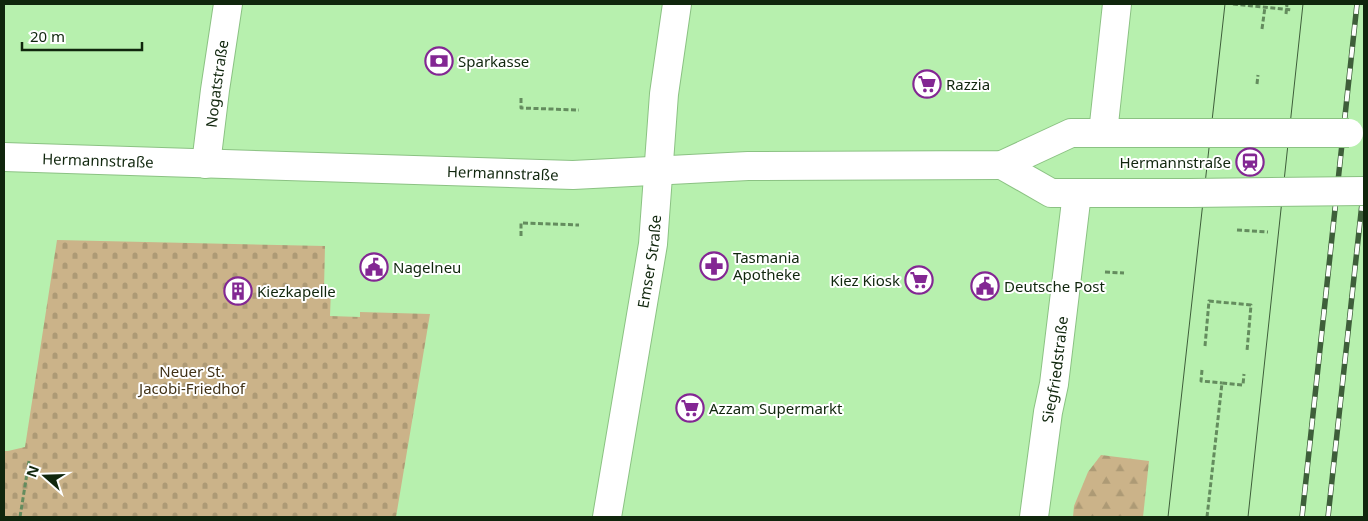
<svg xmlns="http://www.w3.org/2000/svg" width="1368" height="521" viewBox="0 0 1368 521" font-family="'Noto Sans',sans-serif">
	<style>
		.forest { fill: url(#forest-firs) }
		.cemetery { fill: url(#cemetery-stones) }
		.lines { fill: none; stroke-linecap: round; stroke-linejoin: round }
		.minor-casing { stroke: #8bc283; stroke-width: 30 }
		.secondary-casing { stroke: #8bc283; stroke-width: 30 }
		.path { stroke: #648c5e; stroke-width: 3; stroke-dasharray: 5 2.5; stroke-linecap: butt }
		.minor { stroke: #fff; stroke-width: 28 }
		.secondary { stroke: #fff; stroke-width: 28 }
		.tram { stroke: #3e5e3a; stroke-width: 1 }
		.rail-casing { stroke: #3e5e3a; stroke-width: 5.5 }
		.rail { stroke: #fff; stroke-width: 4; stroke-dasharray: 11; stroke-linecap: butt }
		.secondary-bridge-casing { stroke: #8bc283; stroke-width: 30; stroke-linecap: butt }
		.secondary-bridge { stroke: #fff; stroke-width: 28 }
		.labels { text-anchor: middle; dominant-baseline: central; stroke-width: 4; stroke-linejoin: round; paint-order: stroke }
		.poi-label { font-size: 15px; fill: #10260d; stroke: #fff; text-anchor: start }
		.street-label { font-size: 15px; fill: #10260d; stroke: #fff }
		.park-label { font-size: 15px; fill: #403116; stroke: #fff }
	</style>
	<defs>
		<pattern id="forest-firs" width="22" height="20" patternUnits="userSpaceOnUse" patternTransform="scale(1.25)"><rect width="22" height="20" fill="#cbb389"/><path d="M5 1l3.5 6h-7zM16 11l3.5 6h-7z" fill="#ad9a75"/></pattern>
		<pattern id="cemetery-stones" width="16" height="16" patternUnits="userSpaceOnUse" patternTransform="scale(1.25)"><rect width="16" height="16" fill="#cbb389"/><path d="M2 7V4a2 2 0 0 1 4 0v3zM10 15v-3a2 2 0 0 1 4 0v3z" fill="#ad9a75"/></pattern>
	</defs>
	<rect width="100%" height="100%" fill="#b7f0ae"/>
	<!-- forest -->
	<polygon class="forest" points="1101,455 1149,461 1143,517 1073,517 1074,506 1088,472"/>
	<!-- cemetery -->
	<polygon class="cemetery" points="57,240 325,246 324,289 331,289 330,316 360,317 360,312 430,314 396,517 4,517 4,451 8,451 25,447"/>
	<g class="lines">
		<!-- minor casing -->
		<g class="minor-casing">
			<g id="minor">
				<polyline points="1103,133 1117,4"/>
				<path id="s1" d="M206,164L215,90L228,4"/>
				<path id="s2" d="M607,517L653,244L664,94L677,4"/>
				<path id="s3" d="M1034,517L1048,412L1054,384L1077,193"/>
			</g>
		</g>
		<!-- secondary casing -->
		<g class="secondary-casing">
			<g id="secondary">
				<path id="s4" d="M4,157L573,175L748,166L1002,165L1071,133H1196"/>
				<polyline points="1002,165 1051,193 1190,193"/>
			</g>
		</g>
		<!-- path -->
		<g class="path">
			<polyline points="1233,4 1292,10"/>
			<polyline points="1285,4 1287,4 1286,14"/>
			<polyline points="1262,29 1265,7"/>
			<polyline points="1257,84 1258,75"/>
			<polyline points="521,98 521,108 579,110"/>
			<polyline points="1237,230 1268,232"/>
			<polyline points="521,236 521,223 579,225"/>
			<polyline points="1105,272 1124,273"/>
			<polyline points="1205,346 1209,301 1251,305 1247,351"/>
			<polyline points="1202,370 1201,381 1222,383"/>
			<polyline points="20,517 29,461"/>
			<polyline points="1207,517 1222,383 1243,385 1244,374"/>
		</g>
		<!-- minor -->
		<use href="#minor" class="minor"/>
		<!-- secondary -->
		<use href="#secondary" class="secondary"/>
		<!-- tram -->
		<g class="tram">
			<polyline points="1168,517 1225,4"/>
			<polyline points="1248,517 1303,4"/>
		</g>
		<!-- rail casing -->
		<g class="rail-casing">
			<g id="rail">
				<polyline points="1302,517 1357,4"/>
				<polyline points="1328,517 1364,185"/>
			</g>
		</g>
		<!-- rail -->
		<use href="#rail" class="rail"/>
		<!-- secondary-bridge casing -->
		<g class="secondary-bridge-casing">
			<g id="secondary-bridge">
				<polyline points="1196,133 1349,133"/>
				<polyline points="1190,193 1364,191"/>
			</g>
		</g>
		<!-- secondary-bridge -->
		<use href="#secondary-bridge" class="secondary-bridge"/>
	</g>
	<!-- icons -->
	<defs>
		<g id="bank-ring" transform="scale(1.4375)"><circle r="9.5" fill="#fff" stroke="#832793" stroke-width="1.5"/><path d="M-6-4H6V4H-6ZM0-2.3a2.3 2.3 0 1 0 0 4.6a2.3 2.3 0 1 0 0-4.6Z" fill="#832793"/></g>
		<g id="supermarket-ring" transform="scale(1.4375)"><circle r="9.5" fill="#fff" stroke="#832793" stroke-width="1.5"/><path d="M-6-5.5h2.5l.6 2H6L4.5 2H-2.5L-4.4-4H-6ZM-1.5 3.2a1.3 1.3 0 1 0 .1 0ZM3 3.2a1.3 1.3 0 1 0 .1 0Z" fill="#832793"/></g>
		<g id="station-ring" transform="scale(1.4375)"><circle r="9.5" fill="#fff" stroke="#832793" stroke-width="1.5"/><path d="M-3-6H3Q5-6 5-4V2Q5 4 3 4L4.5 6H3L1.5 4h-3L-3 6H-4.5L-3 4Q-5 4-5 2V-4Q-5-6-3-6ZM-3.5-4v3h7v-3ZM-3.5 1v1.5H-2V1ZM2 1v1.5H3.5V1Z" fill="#832793"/></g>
		<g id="pharmacy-ring" transform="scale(1.4375)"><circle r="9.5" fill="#fff" stroke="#832793" stroke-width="1.5"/><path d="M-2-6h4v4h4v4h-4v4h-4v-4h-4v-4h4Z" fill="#832793"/></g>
		<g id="civic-ring" transform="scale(1.4375)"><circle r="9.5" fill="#fff" stroke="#832793" stroke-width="1.5"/><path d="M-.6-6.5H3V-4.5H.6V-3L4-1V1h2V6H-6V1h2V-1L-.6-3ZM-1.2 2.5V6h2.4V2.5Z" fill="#832793"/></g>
		<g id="building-ring" transform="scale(1.4375)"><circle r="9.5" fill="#fff" stroke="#832793" stroke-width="1.5"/><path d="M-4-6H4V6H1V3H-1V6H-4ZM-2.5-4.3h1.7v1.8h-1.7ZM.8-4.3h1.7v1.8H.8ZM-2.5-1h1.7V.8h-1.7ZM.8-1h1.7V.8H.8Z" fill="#832793"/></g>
	</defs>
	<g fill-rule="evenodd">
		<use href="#bank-ring" x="439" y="61"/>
		<use href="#supermarket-ring" x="927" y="84"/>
		<use href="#station-ring" x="1250" y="162"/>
		<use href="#pharmacy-ring" x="714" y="266"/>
		<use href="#civic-ring" x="374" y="267"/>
		<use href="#supermarket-ring" x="919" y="280"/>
		<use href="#civic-ring" x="985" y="286"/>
		<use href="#building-ring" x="238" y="291"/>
		<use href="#supermarket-ring" x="690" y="408"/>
	</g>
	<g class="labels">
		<!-- poi labels -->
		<g class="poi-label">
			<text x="458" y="61">Sparkasse</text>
			<text x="946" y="84">Razzia</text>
			<text x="1231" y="162" text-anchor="end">Hermannstraße</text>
			<text x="733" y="257">Tasmania<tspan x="733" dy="17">Apotheke</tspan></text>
			<text x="393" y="267">Nagelneu</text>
			<text x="900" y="280" text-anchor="end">Kiez Kiosk</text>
			<text x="1004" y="286">Deutsche Post</text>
			<text x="257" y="291">Kiezkapelle</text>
			<text x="709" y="408">Azzam Supermarkt</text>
		</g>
		<!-- street labels -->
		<g class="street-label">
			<text stroke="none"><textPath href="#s1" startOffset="81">Nogatstraße</textPath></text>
			<text stroke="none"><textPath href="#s4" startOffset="94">Hermannstraße</textPath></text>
			<text stroke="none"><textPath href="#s4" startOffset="499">Hermannstraße</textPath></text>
			<text stroke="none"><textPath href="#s2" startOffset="259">Emser Straße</textPath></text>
			<text stroke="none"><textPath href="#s3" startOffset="149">Siegfriedstraße</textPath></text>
		</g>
		<!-- park labels -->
		<g class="park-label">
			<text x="192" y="371">Neuer St.<tspan x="192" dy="17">Jacobi-Friedhof</tspan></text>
		</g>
	</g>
	<!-- border -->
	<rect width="1368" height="521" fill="none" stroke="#10260d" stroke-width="10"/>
	<!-- north arrow -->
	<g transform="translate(45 476) rotate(290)" stroke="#ffffff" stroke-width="4" paint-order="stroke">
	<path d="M0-4L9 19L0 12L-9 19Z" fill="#10260d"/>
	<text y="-8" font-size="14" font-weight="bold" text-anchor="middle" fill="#10260d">N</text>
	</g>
	<!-- scale -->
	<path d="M22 42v8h120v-8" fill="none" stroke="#10260d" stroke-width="2.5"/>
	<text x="30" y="42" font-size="15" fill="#10260d" stroke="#ffffff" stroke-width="4" paint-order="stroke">20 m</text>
</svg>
